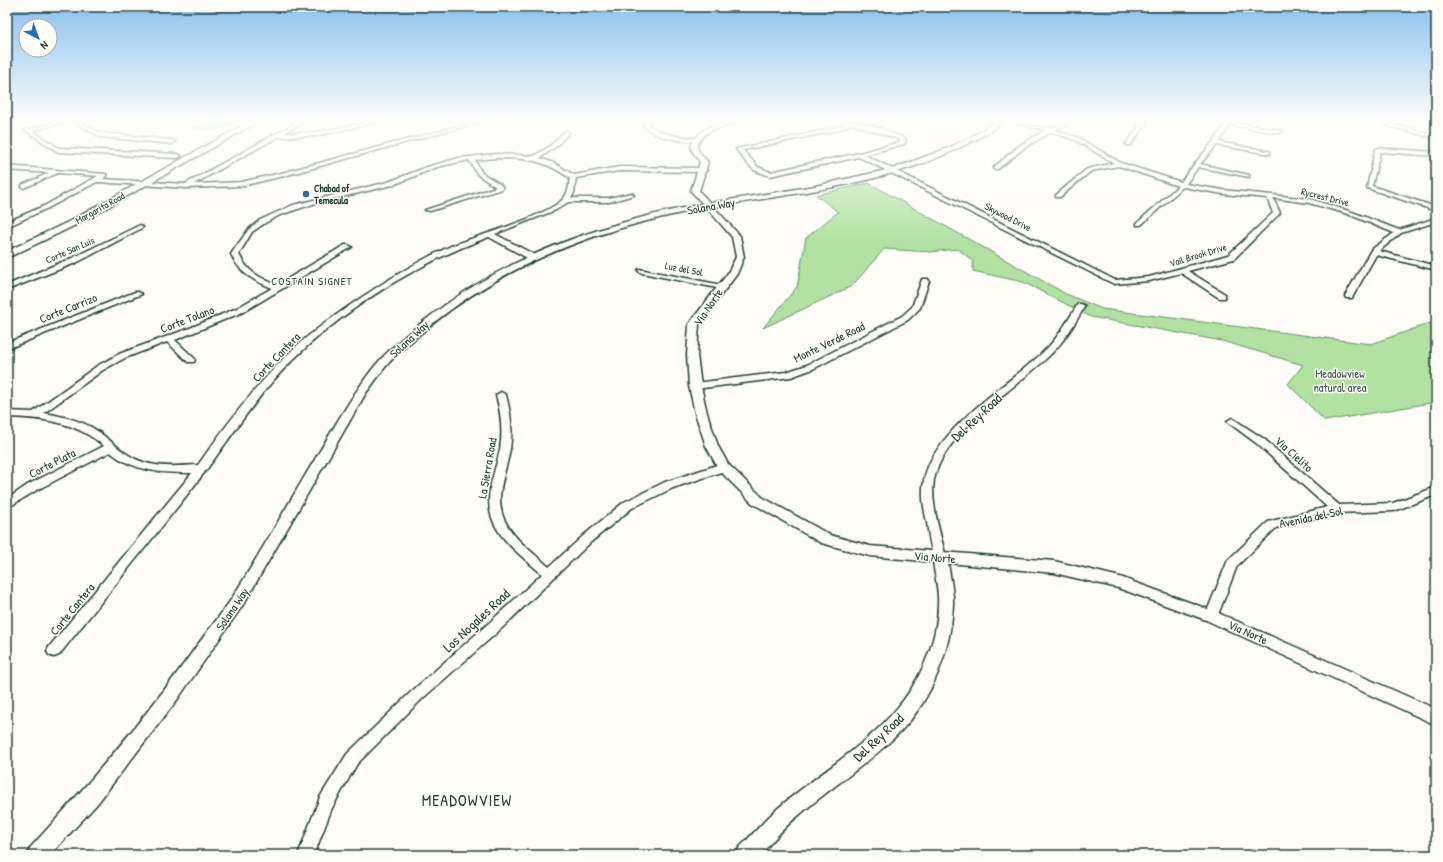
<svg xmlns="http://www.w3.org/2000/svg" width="1443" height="862" viewBox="0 0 1443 862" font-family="'Patrick Hand',sans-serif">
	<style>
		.built { fill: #fdebe5 }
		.green { fill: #b1e2a2; stroke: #68906b }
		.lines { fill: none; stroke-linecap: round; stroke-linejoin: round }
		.minor-casing { stroke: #1f3d34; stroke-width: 3 }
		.tertiary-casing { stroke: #1f3d34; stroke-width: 3 }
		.secondary-casing { stroke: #1f3d34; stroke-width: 3 }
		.minor { fill: #fdfcf7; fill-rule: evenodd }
		.tertiary { fill: #fdfcf7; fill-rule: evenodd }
		.secondary { fill: #fdfcf7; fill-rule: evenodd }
		.poi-dot { fill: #1f6fb2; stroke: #fdfcf7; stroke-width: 1.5 }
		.labels { text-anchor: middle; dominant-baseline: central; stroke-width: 3; stroke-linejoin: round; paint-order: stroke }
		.far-poi-label { font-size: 10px; font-weight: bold; fill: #1f3d34; stroke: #fdfcf7; text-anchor: start }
		.far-street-label { font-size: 10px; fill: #1f3d34; stroke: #fdfcf7 }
		.far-neighbourhood-label { font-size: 11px; letter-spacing: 1px; fill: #1f3d34; stroke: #fdfcf7 }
		.street-label { font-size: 12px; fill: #1f3d34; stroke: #fdfcf7 }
		.park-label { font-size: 12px; fill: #3c5e4a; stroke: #fdfcf7 }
		.near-street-label { font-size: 14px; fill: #1f3d34; stroke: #fdfcf7 }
		.near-neighbourhood-label { font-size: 16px; letter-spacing: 1px; fill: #1f3d34; stroke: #fdfcf7 }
	</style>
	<rect width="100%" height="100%" fill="#fdfcf7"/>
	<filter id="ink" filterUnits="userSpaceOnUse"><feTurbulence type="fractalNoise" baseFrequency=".025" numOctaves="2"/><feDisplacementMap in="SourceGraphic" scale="8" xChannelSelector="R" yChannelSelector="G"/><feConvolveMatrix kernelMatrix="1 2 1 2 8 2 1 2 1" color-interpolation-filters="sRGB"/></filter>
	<g filter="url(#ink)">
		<!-- built -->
		<polygon class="built" points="897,122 986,122 964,136 955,139 956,140 940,147 916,139 931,133"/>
		<!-- green -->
		<g class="green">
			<path d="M210,122H237C220,130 211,132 192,128Z"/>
			<polygon points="869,183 1066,294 1102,309 1371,344 1436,321 1436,402 1325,421 1288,384 1303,365 1222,341 1091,317 1023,282 973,271 973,261 958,249 930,252 884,249 852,286 763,328 797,287 806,238 838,212 816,195"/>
		</g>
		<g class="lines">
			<!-- minor casing -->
			<g class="minor-casing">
				<g id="minor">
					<polygon points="57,122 65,122 33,131 59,148 178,154 181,156 178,158 58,152 25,130"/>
					<polygon points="75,122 81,122 101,133 172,140 175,142 172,144 100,137"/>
					<polygon points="297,122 303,122 284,133 316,132 369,122 378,122 316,136 278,137 194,184 241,182 281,173 473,122 480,122 284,176 241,186 186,188 97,182 48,208 7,227 7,222 44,206 98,176 58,173 24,188 22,187 22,185 49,173 7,170 7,166 106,174 106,176 103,179 185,184"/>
					<path d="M640,122H646C660,135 677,137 696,138L699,140C695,142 691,141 687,141C669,140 652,136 640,122Z"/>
					<path d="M848,122C860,119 889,132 902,137L906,140L904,144L865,155L1115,280L1149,277L1228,255L1273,213L1267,198L1223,194L1183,187L1141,225H1137V223L1178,186L1119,166L1091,171L1060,197H1056V195L1087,169L1114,163L1075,140L1051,132L1024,148L998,169H994V167L1019,146L1045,130L1015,123V122C1026,122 1041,129 1051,128C1058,127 1062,122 1069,122L1067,125L1055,130L1079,138L1121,163L1181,182C1195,162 1212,145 1225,125L1217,123V122H1230L1281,130L1282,131L1279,133L1230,125L1219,142L1268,151L1270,152V154L1217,145L1200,164L1249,175V177L1198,167L1186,184L1223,190L1310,199L1352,212L1399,230L1436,218V222L1401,233L1379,251L1436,266V270L1376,255L1352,298H1346L1345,296L1371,250L1394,233L1348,214L1309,203L1273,198L1280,213L1234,259L1188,271L1225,294V298H1219L1181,273L1149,281L1114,284L859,157L770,176L754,170L746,162L736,149L834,128ZM852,124L898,139L900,142L859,153L770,172L758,167L743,150L835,131Z"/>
					<polygon points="1142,122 1147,122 1131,145 1127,145 1126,144"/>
					<polygon points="1382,122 1436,135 1436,139 1382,124"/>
					<path d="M566,130L569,132L558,145L540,158L556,164L574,175L619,167L704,168L707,170L704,172L619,171L576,178L574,193L571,198H609L631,193L634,195L609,202H568L556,210L495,234L535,255V259H529L489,237C411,265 327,319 272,382C247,411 227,443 204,473C157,534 107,594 59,655L54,657L49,655L47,651L49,647L192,473C162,473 135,472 110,452L37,490L7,508V499L29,484L104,446C76,422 43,418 7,417V411L33,412L97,366L119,354L190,328L237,308L272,288C253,280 240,274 231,254L248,230L260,220L293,205L388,182L427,167L459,158L497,154L534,156L550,146ZM497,158C529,158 543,160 570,178C569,184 569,192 564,198C547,217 478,235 451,246C415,262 381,284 349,306C329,320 309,334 292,350C256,385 226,425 198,465C180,466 160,468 143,462C125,456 114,443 99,432C84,421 63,416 44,413L103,370L125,358L167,342L188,362H194L195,360L194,358L175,340L243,312L352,247L348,245H345L277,285C260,278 247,272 239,254L252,232L265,223L280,215L316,203L393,185L437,167L469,160L478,175L496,187L425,210L430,211L502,189L503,188L500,184L482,173L475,160Z"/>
					<polygon points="1378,148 1436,152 1436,156 1380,152 1372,186 1436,207 1436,211 1367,188 1375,150"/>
					<polygon points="140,225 143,227 142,228 78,262 7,290 7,285 72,258"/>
					<polygon points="639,269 722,285 726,287 722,289 642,273 638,271"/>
					<polygon points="922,279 928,279 929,281 920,308 908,320 813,369 791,377 695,389 690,386 695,383 786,372 807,365 902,316 912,307"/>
					<polygon points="135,292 138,292 142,294 7,349 7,343"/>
					<path d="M1078,304H1081L1085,306C1074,325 1064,342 1048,357C1014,390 943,432 934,480C930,503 941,535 946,558L944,561L940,563L936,561C930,551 929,535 927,523C924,509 921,494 924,480C933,431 1005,387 1040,355C1057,340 1066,323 1078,304Z"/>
					<path d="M501,392L506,395C511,413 513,430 510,449C506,474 493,497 505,521C514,540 534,553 549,567L583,536L624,502L665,482L723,463L727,464L728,467L727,470L673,488L632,508L591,542L501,629L422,699L357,764L332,808L314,855H298L320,797L347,754L412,691L491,621L542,574C525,559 504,544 494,523C482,497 495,475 500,449C503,430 501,413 496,395Z"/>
					<polygon points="1232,418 1264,439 1339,505 1393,503 1436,487 1436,495 1394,511 1336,513 1276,528 1237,566 1216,620 1211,621 1206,620 1205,616 1228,560 1268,522 1327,507 1256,443 1229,423 1227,421"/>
				</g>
			</g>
			<!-- tertiary casing -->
			<g class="tertiary-casing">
				<path id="tertiary" d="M728,122H737C722,132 708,123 697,146L699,152L708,162L699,191L710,203L815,186L895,168L948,148L973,136L994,122H1001C992,132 977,139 965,145C888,185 798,192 714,207L740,236L744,257L737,274L699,324L697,355L701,386L707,413L718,446L728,464L762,497L830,535L870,546L1054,561L1120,577L1216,612L1436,709V725L1206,620L1118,588L1054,573L948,563C950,577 954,592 953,605C951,650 932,699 901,731C870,763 831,787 798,816C784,827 772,842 760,855H736L739,848C754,833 768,816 784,803C838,758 898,729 926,660C933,643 938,623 938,604C939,591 935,576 933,562L870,556L821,543L752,503L719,470L706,446L695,413L689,386L687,355L689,324L728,273L736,257L732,237L707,208C606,226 511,260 431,325C415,338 399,351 386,366C379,375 373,384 366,393L243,605L177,700L97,804L50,855H27L30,848C87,786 142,722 191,654C205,634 221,615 234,595C264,547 292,497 321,449C338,421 354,392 374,367C388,350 406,335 424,321C505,256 601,223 703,204L691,191L700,162L693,152L691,146C698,130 711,125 728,122Z"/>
			</g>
			<!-- secondary casing -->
			<g class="secondary-casing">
				<g id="secondary">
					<polygon points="249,122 258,122 76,225 7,258 7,251 70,221"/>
					<polygon points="1431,122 1436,122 1436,124 1432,124"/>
				</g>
			</g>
			<!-- minor -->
			<use href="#minor" class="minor"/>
			<!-- tertiary -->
			<use href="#tertiary" class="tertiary"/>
			<!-- secondary -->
			<use href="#secondary" class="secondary"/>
		</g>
	</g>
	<!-- sky -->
	<linearGradient id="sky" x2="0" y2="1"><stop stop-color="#8ac1f0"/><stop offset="0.5" stop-color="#fefefb"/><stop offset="1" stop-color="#fefefb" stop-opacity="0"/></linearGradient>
	<rect width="1443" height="242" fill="url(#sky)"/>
	<!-- markers -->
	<circle class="poi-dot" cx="306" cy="194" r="4"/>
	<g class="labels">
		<!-- far-poi labels -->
		<g class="far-poi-label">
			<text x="314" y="188">Chabad of<tspan x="314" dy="12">Temecula</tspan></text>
		</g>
		<!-- far-street labels -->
		<g class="far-street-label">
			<text transform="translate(1325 197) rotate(14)">Rycrest Drive</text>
			<text transform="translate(100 208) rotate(-29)">Margarita Road</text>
			<text transform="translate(1008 217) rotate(27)">Skywood Drive</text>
			<text transform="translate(70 250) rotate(-24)">Corte San Luis</text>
			<text transform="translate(1198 255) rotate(-17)">Vail Brook Drive</text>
			<text transform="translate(684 269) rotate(11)">Luz del Sol</text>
		</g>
		<!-- far-neighbourhood labels -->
		<g class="far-neighbourhood-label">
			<text x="312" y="281">COSTAIN SIGNET</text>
		</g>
		<!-- street labels -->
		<g class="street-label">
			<text transform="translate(711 206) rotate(-10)">Solana Way</text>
			<text transform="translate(708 307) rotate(-56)">Via Norte</text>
			<text transform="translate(68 308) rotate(-22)">Corte Carrizo</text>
			<text transform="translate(187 319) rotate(-21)">Corte Tolano</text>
			<text transform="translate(409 339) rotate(-43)">Solana Way</text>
			<text transform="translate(829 342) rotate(-26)">Monte Verde Road</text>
			<text transform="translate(276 357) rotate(-46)">Corte Cantera</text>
			<text transform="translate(1294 454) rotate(42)">Via Cielito</text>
			<text transform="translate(52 463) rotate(-27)">Corte Plata</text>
			<text transform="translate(487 468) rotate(-80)">La Sierra Road</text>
			<text transform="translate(1311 517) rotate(-12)">Avenida del Sol</text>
			<text transform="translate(935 557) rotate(5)">Via Norte</text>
			<text transform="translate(72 609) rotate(-51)">Corte Cantera</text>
			<text transform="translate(232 609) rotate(-56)">Solana Way</text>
			<text transform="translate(1248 632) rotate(24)">Via Norte</text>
		</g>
		<!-- park labels -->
		<g class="park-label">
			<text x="1340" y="373">Meadowview<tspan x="1340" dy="14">natural area</tspan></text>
		</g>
		<!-- near-street labels -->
		<g class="near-street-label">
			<text transform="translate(976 417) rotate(-43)">Del Rey Road</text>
			<text transform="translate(476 620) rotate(-43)">Los Nogales Road</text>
			<text transform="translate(878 737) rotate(-43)">Del Rey Road</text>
		</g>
		<!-- near-neighbourhood labels -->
		<g class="near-neighbourhood-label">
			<text x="467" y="800">MEADOWVIEW</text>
		</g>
	</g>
	<!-- margin -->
	<rect width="1443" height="862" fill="none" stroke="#fdfcf7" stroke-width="24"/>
	<rect x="12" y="12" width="1419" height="838" fill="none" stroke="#1f3d34" stroke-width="1.5" filter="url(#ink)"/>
	<!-- north arrow -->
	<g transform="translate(38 38) rotate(139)"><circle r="19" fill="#fdfcf7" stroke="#a4b0a9"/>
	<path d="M0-3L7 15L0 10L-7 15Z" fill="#1f6fb2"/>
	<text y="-6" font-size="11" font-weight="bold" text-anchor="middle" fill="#1f3d34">N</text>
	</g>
</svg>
